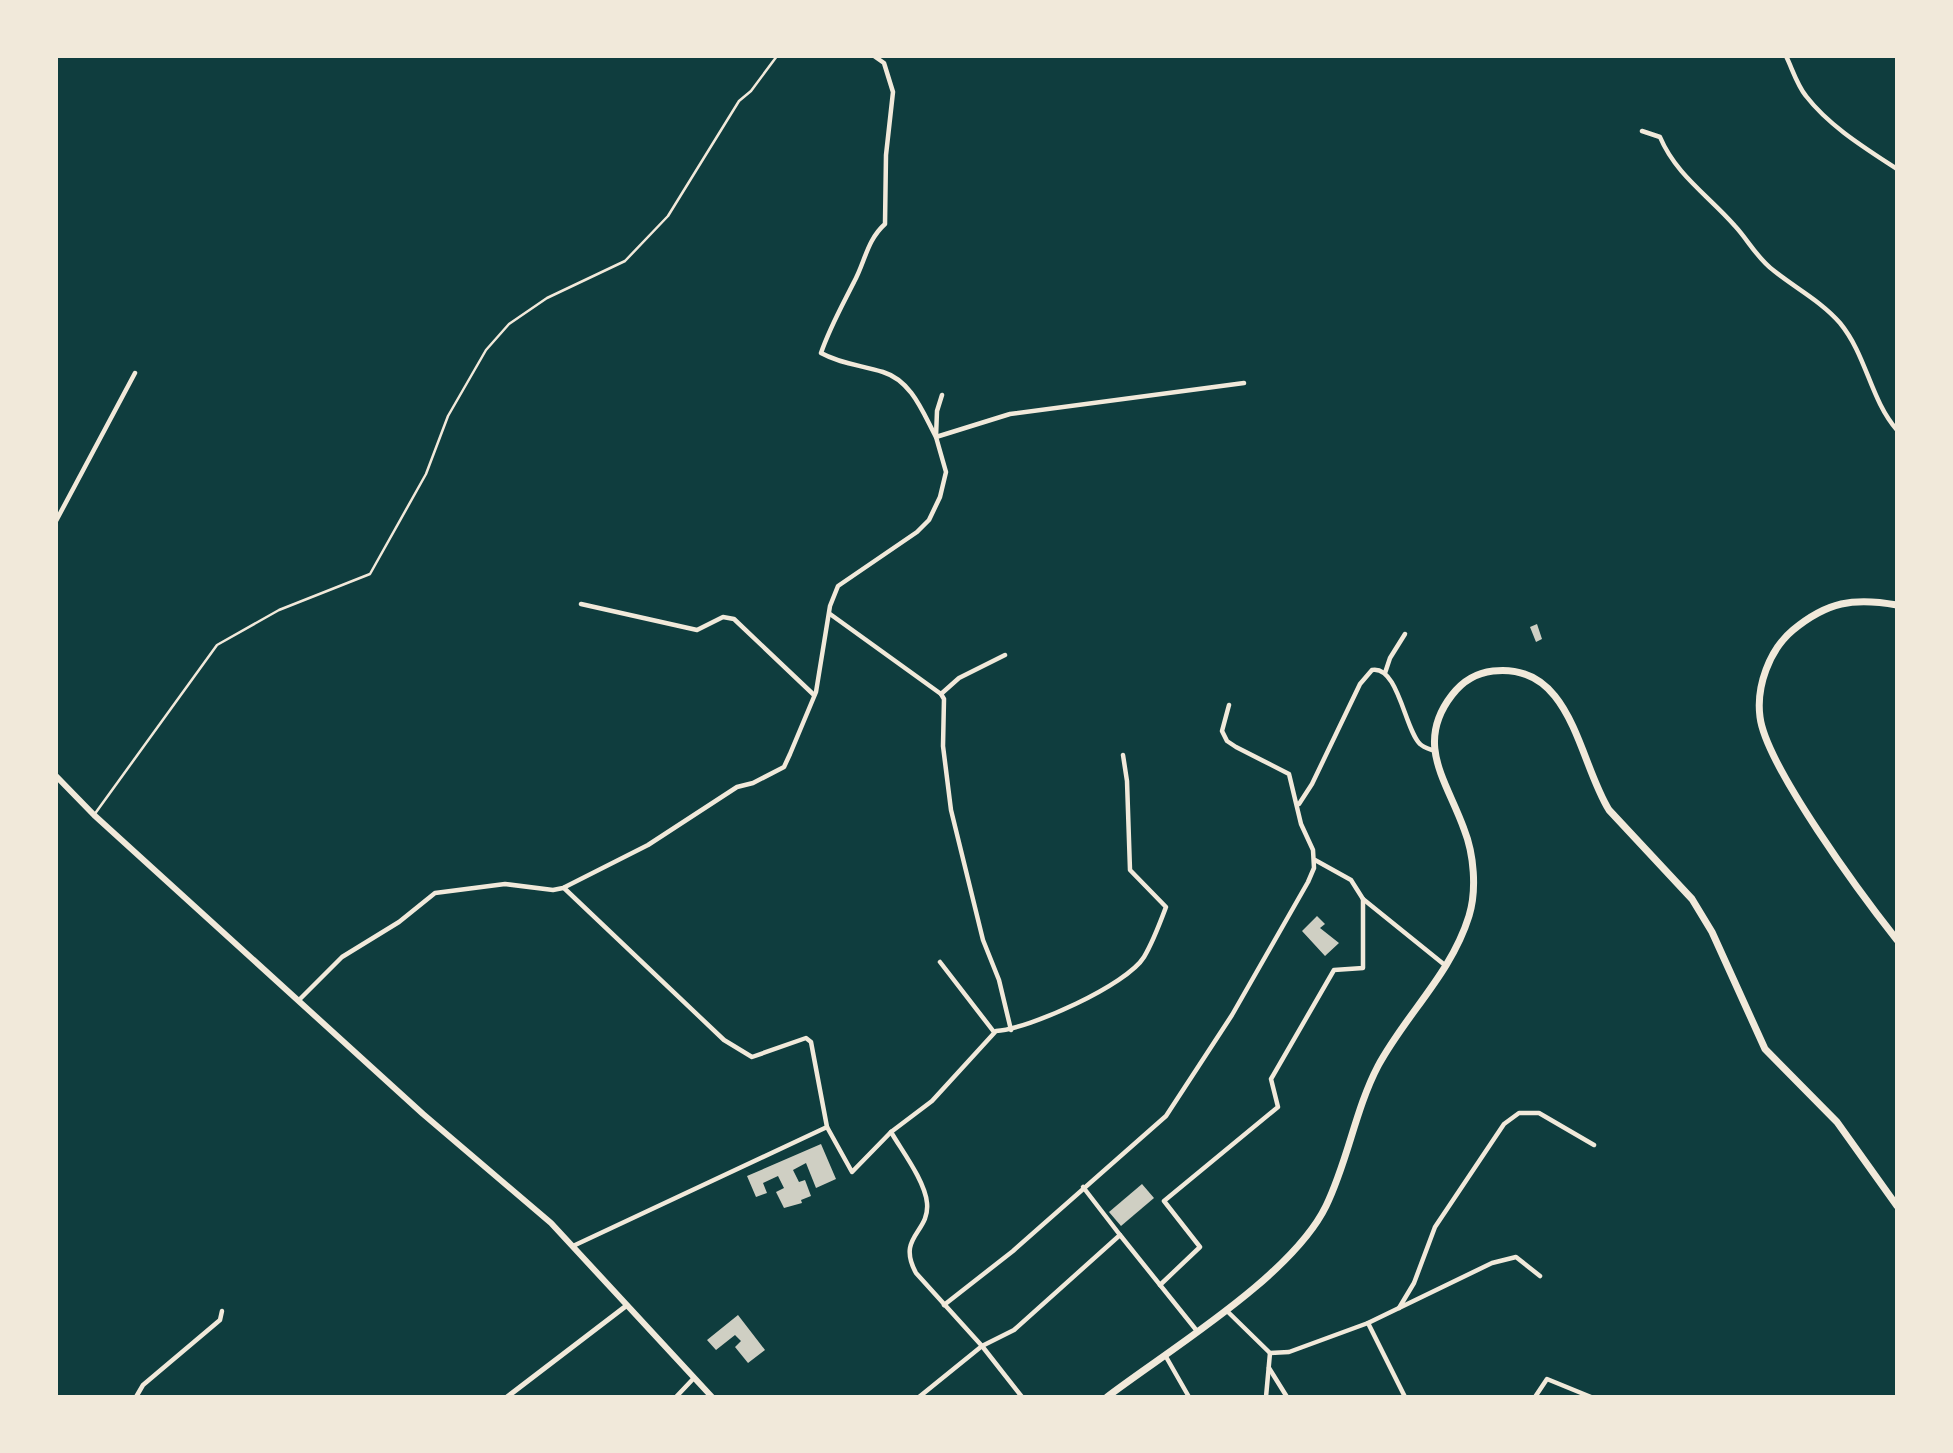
<svg xmlns="http://www.w3.org/2000/svg" width="1953" height="1453" viewBox="0 0 1953 1453" font-family="Arial,sans-serif">
	<style>
		.building { fill: #cfcfc3 }
		.lines { fill: none; stroke-linecap: round; stroke-linejoin: round }
		.service { stroke: #f1e9da; stroke-width: 2.5 }
		.minor { stroke: #f1e9da; stroke-width: 4.5 }
		.tertiary { stroke: #f1e9da; stroke-width: 5 }
		.secondary { stroke: #f1e9da; stroke-width: 6 }
		.primary { stroke: #f1e9da; stroke-width: 7 }
	</style>
	<rect width="100%" height="100%" fill="#0f3d3e"/>
	<!-- building -->
	<g class="building">
		<polygon points="1537,624 1542,639 1536,642 1530,627"/>
		<polygon points="1317,916 1325,924 1320,928 1339,943 1325,956 1302,931"/>
		<polygon points="821,1144 836,1179 816,1188 806,1163 793,1170 799,1182 805,1180 811,1196 801,1200 802,1203 784,1208 776,1192 784,1188 778,1176 763,1183 767,1193 756,1197 747,1176"/>
		<polygon points="1142,1184 1154,1198 1121,1226 1109,1212"/>
		<polygon points="738,1315 765,1350 748,1363 735,1347 741,1341 735,1335 716,1350 707,1340"/>
	</g>
	<g class="lines">
		<!-- service -->
		<polyline class="service" points="94,815 217,645 279,610 370,574 426,474 448,416 486,350 509,324 547,298 625,261 668,216 739,101 751,91 777,56"/>
		<!-- minor -->
		<g class="minor">
			<path d="M874,56L884,63L893,92L886,155L885,224C867,240 865,262 854,282C842,306 830,327 821,353C841,364 861,365 883,372C912,381 923,413 936,437L1010,414L1244,383"/>
			<path d="M1786,56C1792,68 1797,85 1806,96C1829,126 1865,148 1897,169"/>
			<path d="M1642,131L1660,137C1676,175 1709,196 1735,226C1748,240 1757,258 1773,270C1795,288 1821,301 1840,323C1867,356 1870,399 1897,430"/>
			<polyline points="56,521 135,373"/>
			<polyline points="581,604 697,630 723,617 734,619 814,695"/>
			<polyline points="830,614 941,694"/>
			<polyline points="1005,655 959,678 941,694 944,699 943,746 951,810 983,940 999,980 1011,1030"/>
			<polyline points="1385,673 1390,658 1405,634"/>
			<path d="M1299,804L1312,784L1360,684L1372,670C1398,665 1405,730 1420,744C1424,748 1430,749 1435,751"/>
			<polyline points="1315,860 1351,880 1363,899 1446,966"/>
			<polyline points="564,888 724,1040 752,1057 806,1038 811,1042 827,1127 573,1246"/>
			<polyline points="940,962 994,1032"/>
			<polyline points="299,1000 342,957 399,922 435,893 505,884 553,890 563,888 648,845 737,787 753,783 784,767 790,754 816,692 830,606 838,586 917,532 929,520 940,497 946,472 936,437 937,411 942,395"/>
			<polyline points="827,1127 852,1172 891,1132"/>
			<polyline points="1083,1187 1120,1235"/>
			<polyline points="1160,1285 1200,1247 1164,1201 1278,1107 1271,1079 1334,970 1363,968 1363,899"/>
			<polyline points="944,1305 1013,1251 1166,1116 1232,1015 1308,882 1314,868 1313,850 1301,824 1289,774 1236,747 1227,741 1222,731 1229,705"/>
			<polyline points="1399,1308 1414,1283 1435,1227 1504,1124 1519,1113 1539,1113 1594,1145"/>
			<polyline points="1226,1310 1270,1353 1289,1352 1368,1323 1405,1397"/>
			<polyline points="1368,1323 1492,1263 1516,1257 1540,1276"/>
			<polyline points="1165,1355 1189,1397"/>
			<polyline points="1269,1368 1287,1397"/>
			<polyline points="136,1397 143,1385 220,1320 222,1311"/>
			<polyline points="676,1397 693,1379"/>
			<polyline points="919,1397 982,1346 1014,1330 1120,1235 1197,1331"/>
			<path d="M1022,1397L982,1346L916,1273C896,1236 930,1233 927,1203C925,1181 902,1151 891,1132L932,1101L996,1031C1029,1029 1127,985 1144,957C1153,942 1160,923 1166,907L1130,870L1127,781L1123,755"/>
			<polyline points="1266,1397 1270,1353"/>
			<polyline points="1535,1397 1547,1379 1591,1397"/>
		</g>
		<!-- tertiary -->
		<polyline class="tertiary" points="507,1397 626,1306"/>
		<!-- secondary -->
		<polyline class="secondary" points="56,776 94,815 423,1114 551,1223 712,1397"/>
		<!-- primary -->
		<g class="primary">
			<path d="M1897,605C1853,597 1827,602 1793,630C1769,650 1756,687 1760,717C1766,766 1863,897 1897,940"/>
			<path d="M1107,1397C1170,1349 1292,1276 1326,1206C1348,1161 1355,1110 1378,1066C1406,1014 1451,974 1469,916C1477,890 1474,854 1464,829C1447,781 1414,744 1452,695C1462,682 1475,673 1493,671C1572,662 1578,760 1609,810L1692,899L1712,932L1765,1049L1837,1122L1897,1206"/>
		</g>
	</g>
	<!-- border -->
	<rect width="1953" height="1453" fill="none" stroke="#f1e9da" stroke-width="116"/>
</svg>
